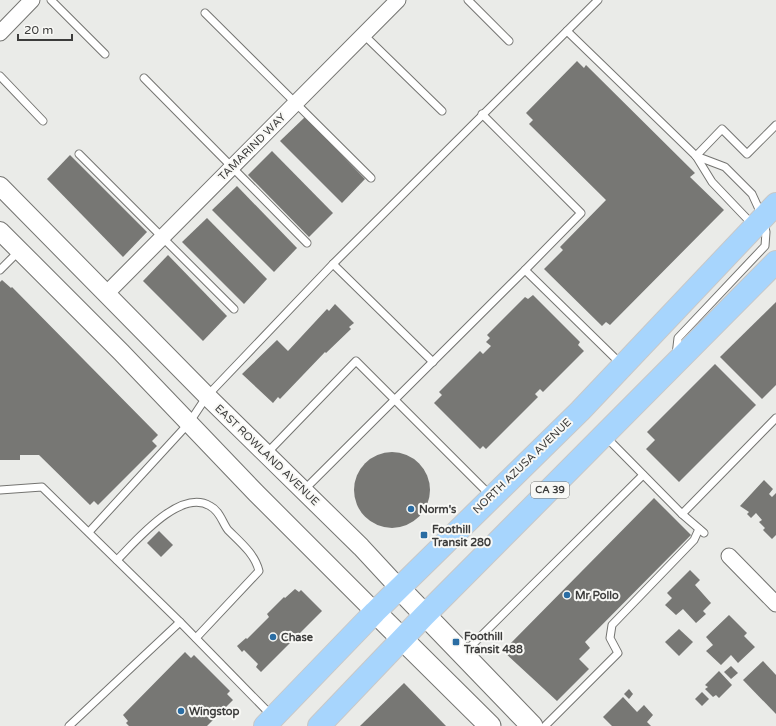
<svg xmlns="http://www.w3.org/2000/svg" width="776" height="726" viewBox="0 0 776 726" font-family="'Varela Round',sans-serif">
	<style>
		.building { fill: #777774 }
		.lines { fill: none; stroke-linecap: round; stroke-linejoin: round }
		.service-casing { stroke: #747471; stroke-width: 9 }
		.minor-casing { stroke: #747471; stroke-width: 17 }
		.tertiary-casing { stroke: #747471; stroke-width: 20 }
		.secondary-casing { stroke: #747471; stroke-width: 23 }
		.primary-casing { stroke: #c8c8c8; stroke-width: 24 }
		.service { stroke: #fff; stroke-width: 7 }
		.minor { stroke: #fff; stroke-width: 15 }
		.tertiary { stroke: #fff; stroke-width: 18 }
		.secondary { stroke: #fff; stroke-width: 21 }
		.primary { stroke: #a7d5fd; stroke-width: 22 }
		.poi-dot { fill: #2b6da3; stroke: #f8f8f5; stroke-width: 1.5 }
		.labels { text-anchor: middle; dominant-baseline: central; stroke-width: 4; stroke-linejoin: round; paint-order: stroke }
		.shield { fill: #f8f8f5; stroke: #747473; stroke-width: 1 }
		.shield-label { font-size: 10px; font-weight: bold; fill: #3c3c3b }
		.street-label { font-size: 11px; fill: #3c3c3b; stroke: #f8f8f5 }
		.poi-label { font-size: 11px; font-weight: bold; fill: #3c3c3b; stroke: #f8f8f5; text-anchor: start }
	</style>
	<rect width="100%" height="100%" fill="#eaebe8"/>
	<!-- building -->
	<g class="building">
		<polygon points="577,61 584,68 586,65 695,173 690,177 724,210 610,325 606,322 602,326 544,269 563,250 560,247 606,200 529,124 533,120 526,113"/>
		<polygon points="305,117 365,179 342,203 280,141"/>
		<polygon points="272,151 333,213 309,237 248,175"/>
		<polygon points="70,155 147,232 123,257 47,179"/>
		<polygon points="237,186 297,248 274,272 212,210"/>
		<polygon points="207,218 267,279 244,304 182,242"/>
		<polygon points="168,255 227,316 203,341 143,281"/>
		<polygon points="2,280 11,288 12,287 158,435 152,441 157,446 98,505 94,501 90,505 39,455 20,455 20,460 0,460 0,282"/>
		<polygon points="533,295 580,342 578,345 584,351 543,392 540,389 535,394 538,397 486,449 483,446 480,449 434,403 442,395 439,392 480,351 483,354 491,346 486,342 490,338 487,335 525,297 528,299"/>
		<polygon points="776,302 776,385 762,399 720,357"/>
		<polygon points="335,304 354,323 349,327 351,329 326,353 325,352 280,399 278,397 273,403 242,374 277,340 288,351 327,309 329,311"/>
		<polygon points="715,364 756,405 679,482 646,449 655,440 647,432"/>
		<circle cx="392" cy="490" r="38"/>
		<polygon points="764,480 773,489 769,494 772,497 776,493 776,535 772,539 763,530 765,528 759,522 762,520 756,513 751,518 747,514 749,512 740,506"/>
		<polygon points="654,498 691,535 585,642 590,648 579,659 589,669 557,701 503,651"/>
		<polygon points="159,531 173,545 161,557 147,543"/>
		<polygon points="690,570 700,580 695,585 711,603 703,611 706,614 696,623 683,609 676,615 665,605 672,598 667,593"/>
		<polygon points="295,589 299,592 301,590 322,611 261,672 256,667 258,664 244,650 242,652 237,646 246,638 247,639 269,617 267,614 284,597 285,598"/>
		<polygon points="729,615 747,633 744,636 755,647 738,663 731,655 721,665 706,651 713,645 706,637"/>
		<polygon points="679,629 693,642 679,656 665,642"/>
		<polygon points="185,652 191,658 194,655 230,691 227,694 233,700 207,726 129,726 126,723 128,721 123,715"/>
		<polygon points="763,661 776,675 776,714 743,680"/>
		<polygon points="731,666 738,673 731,679 724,672"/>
		<polygon points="719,671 732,685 719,698 716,695 713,697 705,689 708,687 705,685"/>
		<polygon points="404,683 446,726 360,726"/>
		<polygon points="629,689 633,694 629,699 624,694"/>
		<polygon points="702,692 709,699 702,706 695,699"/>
		<polygon points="623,697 637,712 644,705 653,715 647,722 651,726 612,726 603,717"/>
	</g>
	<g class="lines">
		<!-- service casing -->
		<g class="service-casing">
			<g id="service">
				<polyline points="51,0 105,54"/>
				<polyline points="468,0 509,41"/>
				<polyline points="205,13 371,178"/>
				<polyline points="567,31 696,156 712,182 753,225"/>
				<polyline points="364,35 442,111"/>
				<polyline points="0,76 43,121"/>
				<polyline points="144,78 307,243"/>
				<polyline points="482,114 581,213 525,270 622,365"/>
				<polyline points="79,154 234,309"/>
				<polyline points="696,156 722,129 747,154 776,125"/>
				<polyline points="333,264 433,362"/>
				<polyline points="0,270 20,250"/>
				<polyline points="676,355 678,338 765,246 766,232 763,218 752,194 725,167 696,156"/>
				<polyline points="606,437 682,514 704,533"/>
				<polyline points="267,453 356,361 491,496"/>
				<polyline points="0,490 42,487 180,622 69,726"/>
				<polyline points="304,490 525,270"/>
				<polyline points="682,514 776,418"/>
				<polyline points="89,532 189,423 207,396 333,264 598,0"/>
				<path d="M117,560C136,541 180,488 210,506C220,511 222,522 228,530C240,542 255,554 259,571L196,638"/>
				<polyline points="180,622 272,716"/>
				<polyline points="464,653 643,475"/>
				<polyline points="545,726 618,653 610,638 612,625 694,540 699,529"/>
			</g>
		</g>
		<!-- minor casing -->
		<g class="minor-casing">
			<g id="minor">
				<polyline points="0,33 32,0"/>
				<polyline points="106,294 398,0"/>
				<polyline points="729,556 776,604"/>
			</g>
		</g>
		<!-- tertiary casing -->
		<g class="tertiary-casing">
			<g id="tertiary">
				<polyline points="0,186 207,396 361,547 399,588"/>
				<polyline points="0,231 121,352 256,493 375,612"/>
			</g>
		</g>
		<!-- secondary casing -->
		<g class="secondary-casing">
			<g id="secondary">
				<polyline points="399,588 532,726"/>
				<polyline points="375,612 490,726"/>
			</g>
		</g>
		<!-- primary casing -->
		<g class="primary-casing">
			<g id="primary">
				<polyline points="265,726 375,612 580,411 776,204"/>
				<polyline points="319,726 424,616 776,262"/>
			</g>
		</g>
		<!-- service -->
		<use href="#service" class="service"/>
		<!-- minor -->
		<use href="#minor" class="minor"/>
		<!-- tertiary -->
		<use href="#tertiary" class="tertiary"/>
		<!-- secondary -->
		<use href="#secondary" class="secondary"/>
		<!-- primary -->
		<use href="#primary" class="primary"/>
	</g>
	<!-- markers -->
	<g class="poi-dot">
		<circle cx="411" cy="509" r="4"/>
		<rect x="420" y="531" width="8" height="8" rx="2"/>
		<circle cx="567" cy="595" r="4"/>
		<circle cx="273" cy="637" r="4"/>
		<rect x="452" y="638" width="8" height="8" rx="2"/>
		<circle cx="181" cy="711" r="4"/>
	</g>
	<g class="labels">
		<!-- shield labels -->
		<rect class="shield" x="531" y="482" width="38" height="16" rx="3"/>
		<g class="shield-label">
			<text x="550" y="490">CA 39</text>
		</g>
		<!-- street labels -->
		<g class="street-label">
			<text transform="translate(252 147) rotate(-45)">TAMARIND WAY</text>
			<text transform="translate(267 455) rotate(44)">EAST ROWLAND AVENUE</text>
			<text transform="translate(522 466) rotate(-44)">NORTH AZUSA AVENUE</text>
		</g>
		<!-- poi labels -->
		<g class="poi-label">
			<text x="419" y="509">Norm's</text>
			<text x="432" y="529">Foothill<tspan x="432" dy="13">Transit 280</tspan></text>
			<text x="575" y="595">Mr Pollo</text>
			<text x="464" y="636">Foothill<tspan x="464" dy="13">Transit 488</tspan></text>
			<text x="281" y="637">Chase</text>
			<text x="189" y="711">Wingstop</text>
		</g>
	</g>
	<!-- scale -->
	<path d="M18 34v6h54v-6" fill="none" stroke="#3c3c3b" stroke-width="2"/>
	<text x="24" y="34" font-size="12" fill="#3c3c3b" stroke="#f8f8f5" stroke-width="3" paint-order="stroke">20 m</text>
</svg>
